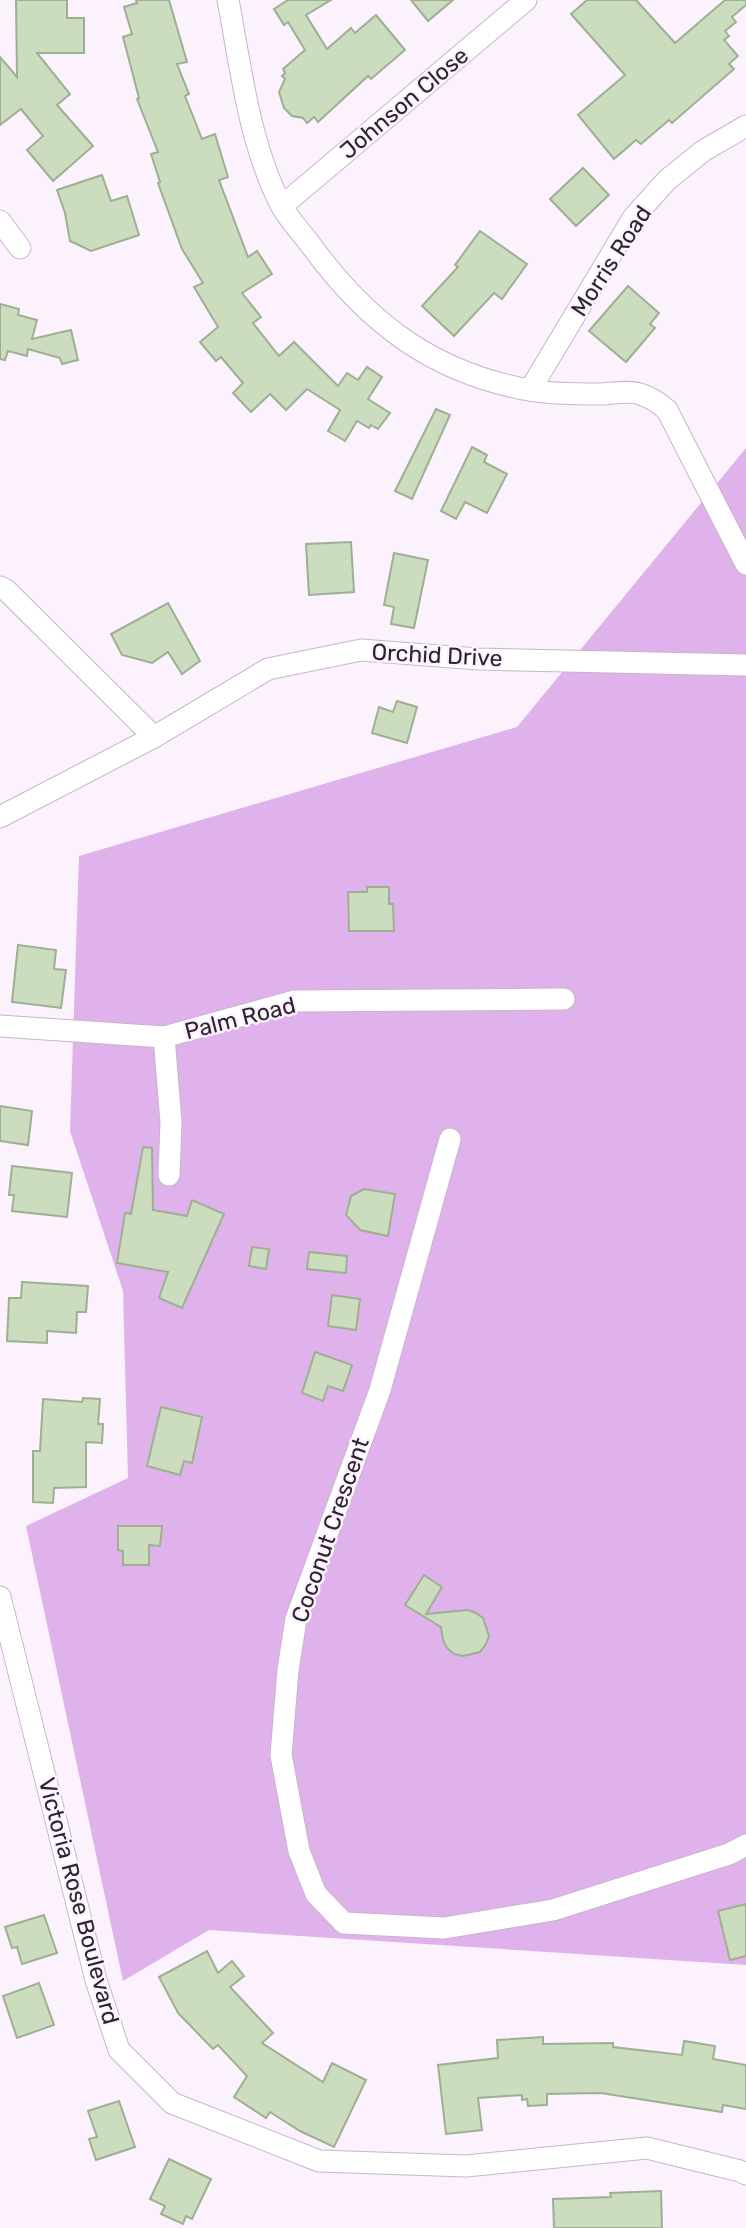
<svg xmlns="http://www.w3.org/2000/svg" width="746" height="2228" viewBox="0 0 746 2228" font-family="Rubik,sans-serif">
	<style>
		.green { fill: #e0b2eb }
		.building { fill: #cbdcbf; stroke: #9faf93; stroke-width: 2 }
		.lines { fill: none; stroke-linecap: round; stroke-linejoin: round }
		.minor-casing { stroke: #c9b4ce; stroke-width: 23 }
		.minor { stroke: #fff; stroke-width: 21 }
		.labels { text-anchor: middle; dominant-baseline: central; stroke-width: 5; stroke-linejoin: round; paint-order: stroke }
		.street-label { font-size: 23px; fill: #2c242e; stroke: #fbf2fd }
	</style>
	<rect width="100%" height="100%" fill="#fbf2fd"/>
	<!-- green -->
	<polygon class="green" points="746,448 746,1965 209,1930 123,1981 26,1526 128,1478 123,1291 70,1131 79,856 517,727"/>
	<!-- building -->
	<g class="building">
		<polygon points="16,0 67,0 67,18 84,18 84,53 37,53 70,94 57,105 93,146 53,181 27,150 43,136 21,109 0,125 0,57 17,77"/>
		<polygon points="136,0 169,0 187,62 177,64 189,94 185,96 202,139 215,134 228,177 219,180 248,257 257,251 272,274 242,293 261,317 253,323 279,356 294,342 338,386 347,373 358,380 367,367 382,377 368,399 390,413 378,429 371,425 369,428 357,421 345,441 328,431 340,410 307,389 286,410 270,394 251,412 233,393 243,383 221,357 216,361 200,342 218,327 194,287 203,283 182,249 158,183 160,182 151,154 158,152 137,99 139,98 123,37 132,34 124,7 137,3"/>
		<polygon points="288,0 331,0 306,15 327,49 351,28 355,33 376,15 405,50 371,79 368,76 318,122 314,117 307,123 303,118 292,116 284,108 279,92 285,79 282,76 285,73 283,69 305,50 288,22 284,25 274,9"/>
		<polygon points="411,0 453,0 428,21"/>
		<polygon points="587,0 636,0 675,43 725,0 746,0 746,5 732,17 736,22 725,31 729,36 724,40 738,56 729,64 734,69 672,123 669,120 641,144 636,140 614,159 578,115 625,75 571,14"/>
		<polygon points="583,168 609,195 576,226 550,199"/>
		<polygon points="102,175 111,201 127,196 139,235 91,251 70,241 65,213 57,190"/>
		<polygon points="480,231 527,264 502,299 494,293 454,336 422,306 458,267 455,265"/>
		<polygon points="628,286 659,313 650,324 655,328 626,362 589,331"/>
		<polygon points="0,304 19,309 18,315 37,320 32,339 71,330 78,360 62,364 60,358 28,349 27,356 8,351 5,360 0,359"/>
		<polygon points="436,409 450,415 412,499 395,491"/>
		<polygon points="472,447 487,455 484,462 507,474 487,513 465,502 456,519 441,511"/>
		<polygon points="351,542 354,592 309,595 306,544"/>
		<polygon points="394,553 428,560 414,628 391,624 394,607 384,605"/>
		<polygon points="168,603 200,661 182,674 168,652 152,663 122,655 111,634"/>
		<polygon points="397,701 417,707 407,743 372,733 379,707 393,712"/>
		<polygon points="367,887 389,887 389,904 393,904 394,931 349,931 348,892 367,892"/>
		<polygon points="18,945 56,950 54,969 66,970 61,1008 12,1002"/>
		<polygon points="0,1106 32,1111 28,1145 0,1141"/>
		<polygon points="143,1147 152,1148 153,1210 187,1216 192,1200 224,1214 182,1308 159,1298 168,1272 117,1263 125,1213 131,1214"/>
		<polygon points="12,1166 72,1173 67,1217 12,1211 14,1195 9,1195"/>
		<polygon points="364,1189 395,1194 388,1236 360,1230 346,1215 351,1196"/>
		<polygon points="252,1247 269,1249 266,1269 249,1266"/>
		<polygon points="309,1252 347,1256 346,1273 307,1269"/>
		<polygon points="22,1282 88,1286 86,1312 77,1312 76,1333 47,1331 47,1343 7,1341 9,1298 21,1298"/>
		<polygon points="332,1295 360,1299 356,1330 328,1326"/>
		<polygon points="315,1352 352,1365 343,1391 328,1386 323,1401 302,1393"/>
		<polygon points="83,1398 100,1399 98,1424 103,1424 102,1443 86,1442 86,1487 54,1488 53,1503 33,1502 33,1451 40,1451 43,1399 82,1402"/>
		<polygon points="161,1407 202,1417 192,1463 184,1461 180,1475 147,1466"/>
		<polygon points="118,1526 162,1526 160,1546 149,1545 149,1565 123,1565 123,1551 118,1550"/>
		<polygon points="424,1575 442,1587 426,1614 468,1610 476,1613 483,1618 489,1636 486,1644 480,1652 463,1656 454,1654 447,1648 443,1640 441,1627 405,1605"/>
		<polygon points="746,1904 746,1956 730,1960 718,1911"/>
		<polygon points="44,1915 57,1953 22,1964 17,1947 12,1948 5,1927"/>
		<polygon points="207,1951 218,1973 232,1961 244,1976 230,1987 273,2033 262,2043 323,2082 332,2063 366,2080 334,2147 300,2131 270,2112 266,2118 234,2097 247,2076 218,2045 213,2049 178,2013 159,1977"/>
		<polygon points="39,1983 54,2025 17,2038 3,1996"/>
		<polygon points="543,2037 543,2044 613,2043 613,2047 682,2055 684,2041 715,2046 713,2059 746,2065 746,2109 723,2105 722,2112 601,2093 547,2094 547,2105 528,2106 527,2099 522,2100 522,2095 478,2098 482,2130 446,2134 438,2065 498,2058 497,2040"/>
		<polygon points="119,2101 135,2147 96,2160 89,2139 97,2137 88,2111"/>
		<polygon points="169,2159 211,2179 192,2219 186,2216 183,2224 161,2214 165,2206 150,2199"/>
		<polygon points="661,2191 662,2228 554,2228 553,2199 611,2197 610,2193"/>
	</g>
	<g class="lines">
		<!-- minor casing -->
		<g class="minor-casing">
			<g id="minor">
				<path d="M228,0C241,68 249,143 281,205C289,220 303,234 313,248C369,324 434,373 529,390C550,394 576,394 598,394C610,394 628,390 640,394C650,397 659,403 667,410L746,564"/>
				<polyline points="282,206 526,0"/>
				<polyline points="0,221 20,248"/>
				<polyline points="530,390 633,218 667,180 703,151 746,126"/>
				<polyline points="0,587 6,590 154,737"/>
				<polyline points="0,817 154,737 268,669 361,650 478,659 746,665"/>
				<polyline points="0,1026 164,1037 294,1001 564,999"/>
				<polyline points="164,1037 171,1122 169,1175"/>
				<polyline points="450,1139 380,1390 296,1619 288,1670 281,1755 299,1851 316,1894 344,1923 444,1928 553,1910 729,1854 746,1845"/>
				<polyline points="0,1597 96,1980 119,2050 172,2103 319,2161 466,2166 647,2148 740,2171 746,2174"/>
			</g>
		</g>
		<!-- minor -->
		<use href="#minor" class="minor"/>
	</g>
	<g class="labels">
		<!-- street labels -->
		<g class="street-label">
			<text transform="translate(404 103) rotate(-40)">Johnson Close</text>
			<text transform="translate(611 261) rotate(-57)">Morris Road</text>
			<text transform="translate(437 655) rotate(3)">Orchid Drive</text>
			<text transform="translate(240 1018) rotate(-14)">Palm Road</text>
			<text transform="translate(330 1530) rotate(-71)">Coconut Crescent</text>
			<text transform="translate(79 1901) rotate(75)">Victoria Rose Boulevard</text>
		</g>
	</g>
</svg>
